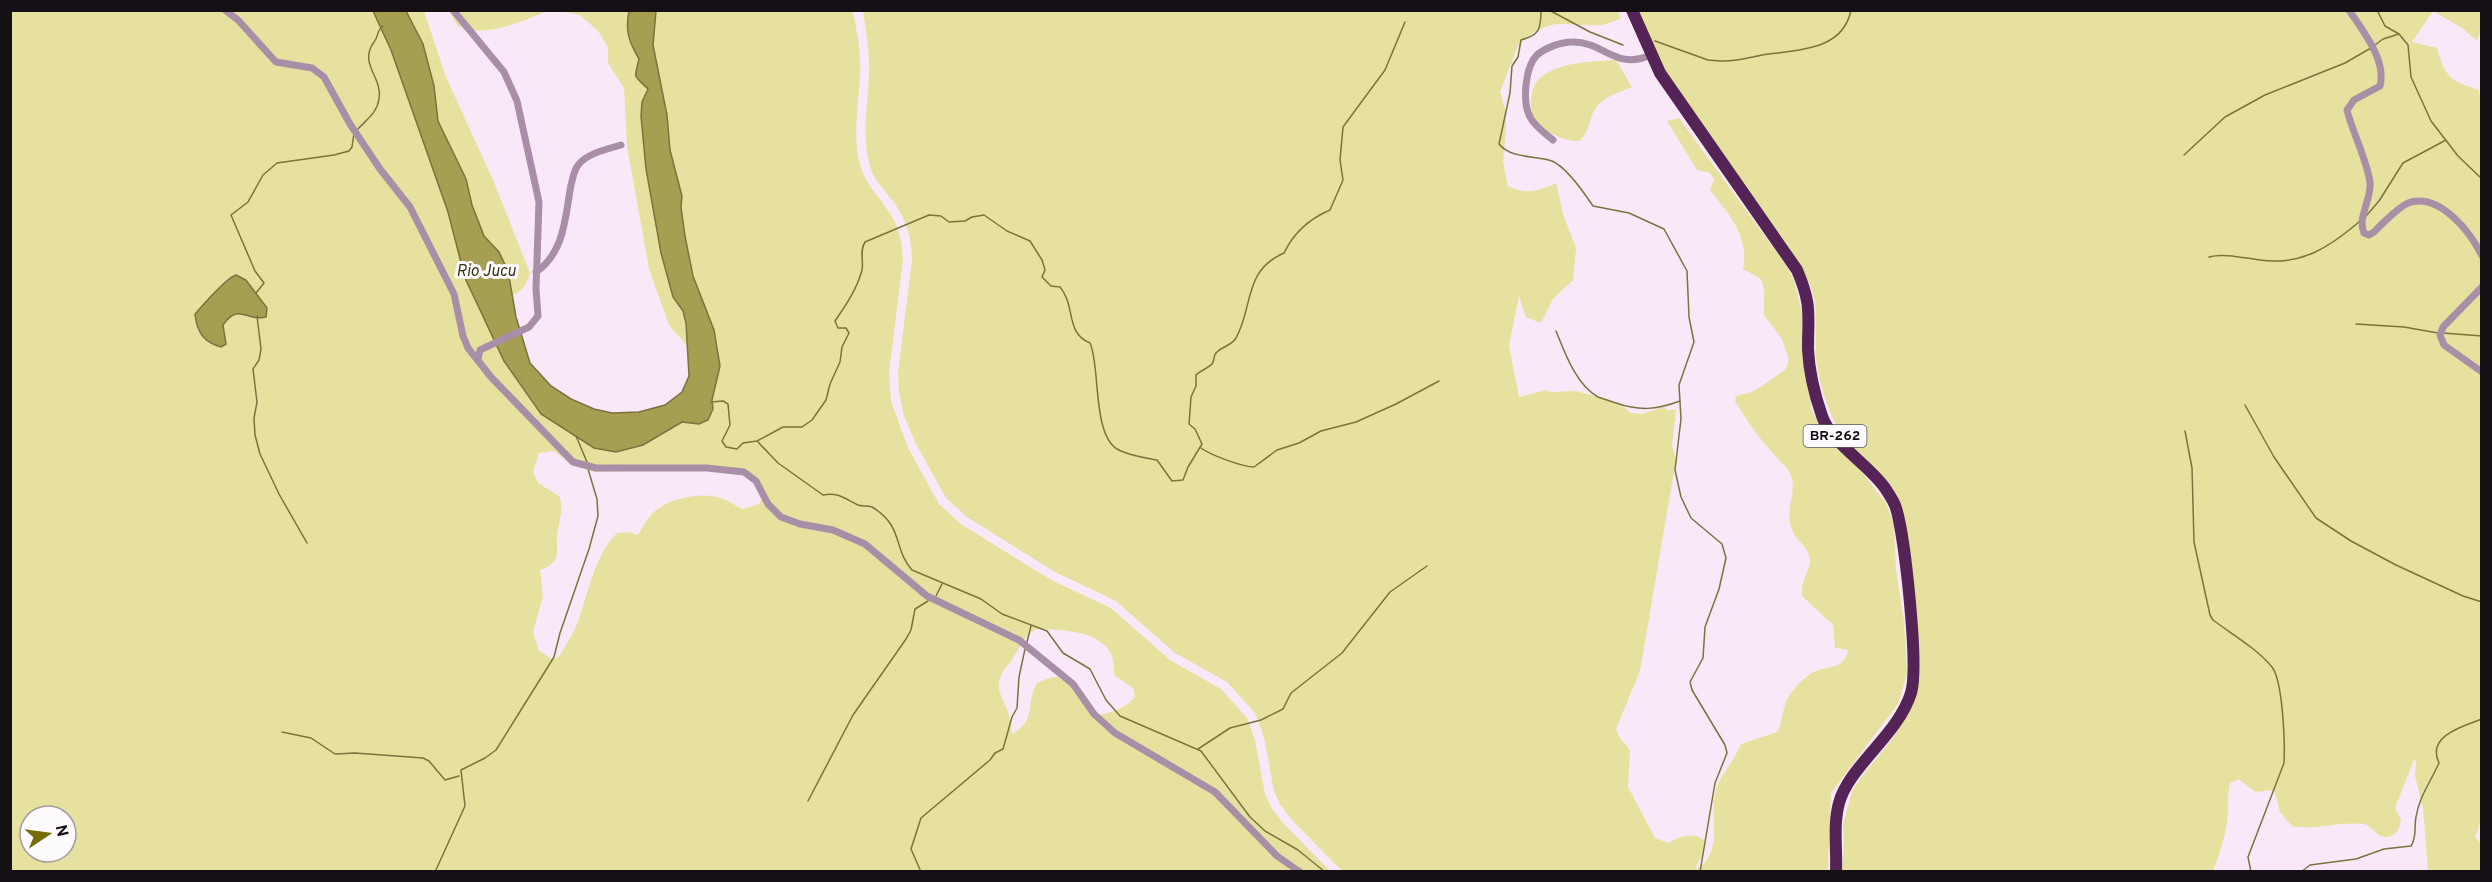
<svg xmlns="http://www.w3.org/2000/svg" width="2492" height="882" viewBox="0 0 2492 882" font-family="Overpass,sans-serif">
	<style>
		.green { fill: #e7e19f; fill-rule: evenodd }
		.water { fill: #a69e50; stroke: #7a733e; stroke-width: 1.5 }
		.lines { fill: none; stroke-linecap: round; stroke-linejoin: round }
		.stream { stroke: #7a733e; stroke-width: 1.5 }
		.street { stroke: #a88fa7; stroke-width: 7 }
		.highway { stroke: #542456; stroke-width: 12 }
		.labels { text-anchor: middle; dominant-baseline: central; stroke-width: 6; stroke-linejoin: round; paint-order: stroke }
		.shield { fill: #fefbfe; stroke: #5b565b; stroke-width: 1.5 }
		.shield-label { font-size: 14px; font-weight: bold; fill: #151015 }
		.water-label { font-size: 16px; font-style: italic; fill: #373411; stroke: #fefbfe }
	</style>
	<rect width="100%" height="100%" fill="#f9e9f8"/>
	<!-- green -->
	<g class="green">
		<path d="M10,11H373L391,50L448,212L465,278L541,414L594,448L616,452L643,445L682,421L695,424L713,409L712,400L720,366L718,346L693,276L685,236L681,207L682,196L670,150L667,115L653,45L656,11H853C857,32 861,52 860,74C859,107 852,131 860,165C865,184 879,196 889,212C899,226 902,242 903,259L889,373L891,401L908,448L939,504L961,524L1051,580L1111,608L1170,660L1221,689L1247,718L1255,740L1265,794L1272,809L1284,824L1330,871H11ZM236,275L246,280L267,308L266,317C246,322 239,302 223,325L226,344L198,332L195,314C203,305 227,277 236,275ZM554,451L568,462L594,472L666,470L744,471L759,485L763,497L759,504L743,509C734,505 726,499 717,497C697,492 665,499 651,515C646,520 642,529 638,535L630,532L617,533C593,558 589,593 577,624C573,635 565,646 559,657L552,659L539,651L533,632L543,596L540,570C565,562 554,548 558,530C560,516 564,509 559,496L538,483L533,472L539,453ZM1037,629C1061,630 1096,629 1111,653C1114,659 1113,669 1115,676L1133,688L1135,697C1126,708 1113,712 1100,715C1094,709 1087,704 1081,698C1064,679 1065,670 1037,683C1025,704 1037,721 1012,734C1011,728 1010,721 1009,715C1006,703 995,691 1000,678C1003,670 1008,665 1013,658C1021,646 1023,636 1037,629ZM30,816H66V852H30Z"/>
		<path d="M406,11H424L446,77L493,180L530,273C527,284 523,291 512,295L508,271L499,252L484,236L472,205L466,179L438,121L435,108L436,97L423,44Z"/>
		<path d="M449,11H548C522,21 485,39 458,26Z"/>
		<path d="M560,11H629C625,31 629,42 639,59C635,80 633,75 648,89L642,102L641,116L646,169L661,253L673,297L685,317L689,348L669,325L649,269L627,146L624,88L608,63V47L598,31L580,15Z"/>
		<path d="M863,11H1618L1621,18C1597,31 1584,23 1560,24C1546,24 1531,34 1520,41L1500,92L1505,108L1506,127L1503,162L1508,186C1524,195 1540,191 1556,183L1563,214L1576,248L1573,280L1553,299L1541,323L1526,317L1519,296L1509,345L1519,397L1546,390L1551,392L1575,391L1599,397L1623,406L1631,413L1642,414L1664,407L1667,410H1676L1672,445L1676,460L1640,671L1616,729L1620,738L1630,750L1628,787L1655,838L1668,843C1680,837 1692,831 1704,840L1703,853L1695,870C1728,851 1705,813 1718,784C1725,770 1735,759 1741,744L1777,732C1782,723 1782,714 1785,705C1788,694 1802,679 1812,673C1825,665 1845,671 1848,650L1835,648L1833,625L1802,596C1800,581 1810,572 1810,560C1809,547 1796,541 1792,529C1784,508 1796,497 1792,479C1789,466 1778,461 1770,450C1757,435 1745,418 1735,401L1736,396L1752,392L1762,386L1785,370L1789,360L1782,339L1764,315V289L1761,279L1743,269C1750,237 1728,213 1710,190L1714,179L1710,173L1697,170L1667,121L1679,118L1786,265L1794,280L1802,313L1804,356L1812,412L1831,442L1856,465L1886,503L1894,524L1896,570L1904,621L1907,674L1898,704L1831,793L1828,871H1342L1290,818L1280,804L1274,791L1264,737L1255,713L1227,682L1175,653L1116,601L1055,572L967,517L946,498L916,444L904,416L899,391L898,373L912,260C912,240 907,221 895,204C886,191 874,181 870,166C861,135 868,106 869,74C870,53 866,32 863,11Z"/>
		<path d="M1635,11H2481V29L2477,41L2462,28L2433,11L2412,42L2437,48C2445,77 2450,81 2479,90L2481,107L2482,818L2475,837L2481,843V871H2428L2423,807L2415,776L2416,761L2414,760L2395,808L2401,820C2399,829 2397,836 2387,837C2376,838 2373,825 2363,824C2339,821 2316,831 2292,826L2280,812L2274,790L2255,792L2239,779L2230,783C2228,792 2228,798 2228,806C2228,829 2221,850 2213,871H1842L1844,844L1843,825L1852,791L1862,776L1893,738L1910,710L1901,504C1889,470 1853,460 1838,429C1827,407 1819,384 1816,359C1814,335 1820,305 1809,283C1770,207 1706,147 1663,73C1652,54 1644,31 1635,11Z"/>
		<path d="M1616,60L1632,87C1620,92 1606,96 1597,106C1588,118 1591,129 1580,141C1566,142 1549,134 1538,124C1527,114 1529,88 1540,78C1560,61 1592,62 1616,60Z"/>
	</g>
	<!-- water -->
	<g class="water">
		<path d="M373,11H406L423,44L434,86L438,121L466,179L472,205L484,236L499,252L508,271L516,317L530,363L551,386L571,399L594,409L612,413L639,412L665,405L682,392L689,376L686,323L683,311L673,297L661,253L646,169L641,116L642,102L648,89C633,74 634,80 639,59C629,42 625,31 629,11H656L653,45L667,115L670,150L682,196L681,207L685,236L693,276L714,330L720,366L712,400L713,409L708,420L699,424L682,422L643,445L616,452L594,448L541,414L504,361L465,278L448,212L391,50Z"/>
		<path d="M236,275L246,280L267,308L266,317C246,322 239,302 223,325L226,344L221,347C203,342 197,332 195,314C203,305 227,277 236,275Z"/>
	</g>
	<g class="lines">
		<!-- stream -->
		<g class="stream">
			<path d="M1541,10C1541,30 1539,35 1521,40L1518,57L1512,66L1510,93L1499,144C1511,159 1535,155 1552,161C1566,167 1585,194 1593,206L1629,213L1664,229L1687,271L1689,317L1694,342L1679,385L1681,419L1675,470L1681,497L1691,518L1722,544L1726,558L1719,589L1705,627L1703,658L1690,682L1692,690L1725,745L1727,753L1715,783L1700,872"/>
			<polyline points="1549,10 1590,32 1623,45"/>
			<polyline points="2377,10 2385,26 2399,34 2408,45 2411,77 2431,121 2458,156 2482,179"/>
			<path d="M1655,41L1708,60L1720,61C1734,62 1748,58 1762,55C1794,50 1843,52 1851,10"/>
			<polyline points="2375,45 2383,39 2399,34"/>
			<path d="M358,129C367,119 377,113 379,99C383,77 358,64 374,42C379,36 376,31 383,26"/>
			<polyline points="2184,155 2225,117 2265,95 2345,63 2371,48"/>
			<polyline points="2366,216 2379,201 2403,163 2446,140"/>
			<path d="M2209,257C2224,253 2244,258 2260,260C2301,266 2330,247 2360,221"/>
			<polyline points="256,293 264,283 255,271 231,215 248,202 263,175 277,163 334,155 349,151 352,147 354,133"/>
			<polyline points="257,316 261,349 259,360 253,369 257,402 254,418 255,435 260,454 279,494 307,543"/>
			<polyline points="2356,324 2404,327 2438,333"/>
			<path d="M1556,331C1565,353 1576,385 1598,397C1604,399 1610,401 1616,403C1639,411 1656,410 1680,401"/>
			<polyline points="2443,333 2482,336"/>
			<path d="M711,402L723,401L728,404L730,425L722,441L726,447L737,449L743,443L757,441L783,427H802L812,420L826,400L830,384L840,362L842,347L849,333L846,328H838L835,321C846,305 857,289 862,270C864,260 859,252 865,242L929,215L941,216L949,222L965,221L972,217L984,215L1007,231L1030,241L1042,260L1045,270L1042,277L1051,286L1060,287C1076,306 1065,333 1090,343C1101,366 1091,440 1121,451C1132,456 1145,458 1157,460L1172,481L1183,480L1188,467L1202,444L1195,429L1189,424L1191,397L1196,386V375C1200,371 1208,368 1212,364C1215,360 1213,355 1217,352C1223,346 1231,346 1236,338C1254,305 1243,271 1284,253C1294,232 1309,219 1330,210L1343,180L1340,160L1343,127L1385,70L1405,22"/>
			<polyline points="2245,405 2274,457 2316,518 2351,541 2396,565 2463,596 2482,602"/>
			<path d="M2185,431L2192,468L2194,542L2210,615L2213,620C2233,635 2256,648 2272,667C2283,681 2285,744 2284,763L2248,857L2251,872"/>
			<polyline points="576,436 587,462"/>
			<path d="M758,442L778,463L823,495C839,492 845,499 858,505C863,507 867,505 872,507C904,526 893,549 912,570L981,599L1002,614L1047,631L1063,653L1090,669L1106,700L1120,716L1201,751L1250,817L1265,831L1298,850L1325,872"/>
			<path d="M1201,448C1210,455 1243,467 1254,467L1277,450L1299,443L1321,431L1356,422L1396,404L1439,381"/>
			<polyline points="936,596 942,584"/>
			<polyline points="1027,642 1031,626"/>
			<polyline points="282,732 311,738 335,754 355,753 423,758 429,761 445,780 459,776"/>
			<polyline points="1198,749 1230,728 1261,720 1283,709 1291,693 1342,653 1390,592 1427,566"/>
			<polyline points="808,801 853,715 906,639 911,630 915,609 928,601"/>
			<polyline points="435,872 465,806 461,770 485,758 496,750 554,657 560,633 589,549 598,516 597,499 588,469"/>
			<polyline points="921,872 911,849 921,818 990,760 995,753 1003,749 1012,717 1017,708 1019,677 1025,649"/>
			<path d="M2301,872L2310,865L2356,859L2384,849L2411,846C2417,837 2414,827 2416,817C2419,797 2431,781 2439,763C2426,736 2463,726 2482,719"/>
		</g>
		<!-- street -->
		<g class="street">
			<polyline points="225,10 238,20 276,62 312,68 324,77 350,124 380,169 410,207 454,294 463,336 468,348 491,377 573,462 596,468 707,468 744,472 756,481 768,504 781,517 800,524 833,530 865,544 927,596 1019,640 1073,684 1094,714 1115,733 1215,792 1277,856 1300,872"/>
			<polyline points="453,10 504,72 517,101 539,202 536,289 538,316 529,327 480,350 478,359"/>
			<path d="M2349,10C2362,30 2387,60 2380,86L2354,100L2347,110C2353,134 2366,157 2370,182C2372,199 2357,217 2364,233L2369,235L2374,232C2382,224 2401,204 2411,202C2441,194 2471,233 2482,256"/>
			<path d="M1553,140C1545,133 1535,127 1530,117C1522,102 1525,67 1537,55C1545,48 1561,42 1572,42C1604,41 1615,71 1651,55"/>
			<path d="M536,272C565,252 565,217 571,185C573,178 574,169 579,164C588,153 608,149 621,145"/>
			<polyline points="2482,287 2443,327 2440,335 2444,345 2482,372"/>
		</g>
		<!-- highway -->
		<path class="highway" d="M1632,10L1660,73L1797,270C1812,305 1808,314 1808,349C1809,371 1815,396 1822,416C1831,443 1868,464 1885,488C1889,494 1894,501 1896,508C1905,537 1919,667 1911,693C1898,735 1849,766 1839,803C1833,825 1837,849 1836,872"/>
	</g>
	<g class="labels">
		<!-- shield labels -->
		<rect class="shield" x="1803.5" y="425" width="63" height="22" rx="4.5"/>
		<g class="shield-label">
			<text x="1835" y="436">BR-262</text>
		</g>
		<!-- water labels -->
		<g class="water-label">
			<text x="486" y="272">Rio Jucu</text>
		</g>
	</g>
	<!-- border -->
	<rect width="2492" height="882" fill="none" stroke="#151015" stroke-width="24"/>
	<!-- north arrow -->
	<g transform="translate(48 834) rotate(77)"><circle r="28" fill="#fefbfe" stroke="#a19da1" stroke-width="1.5"/>
	<path d="M0-4.5L10 22L0 15L-10 22Z" fill="#756c06"/>
	<text y="-9" font-size="16" font-weight="bold" text-anchor="middle" fill="#151015">N</text>
	</g>
</svg>
